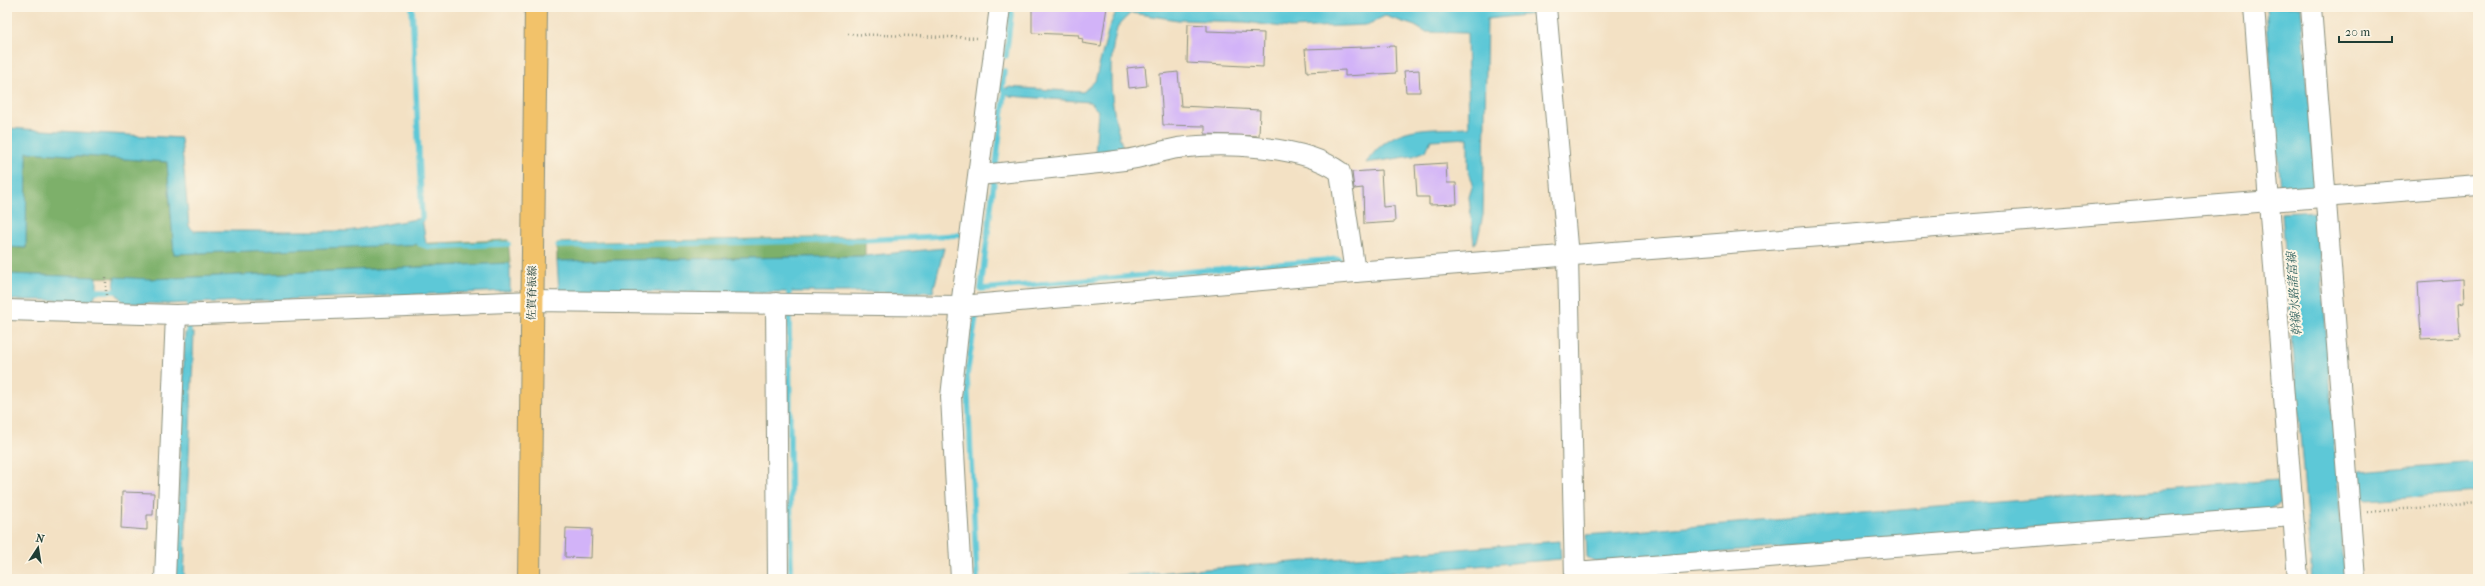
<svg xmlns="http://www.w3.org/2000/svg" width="2485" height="586" viewBox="0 0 2485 586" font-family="'IM FELL French Canon','Noto Serif JP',serif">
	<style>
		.forest { fill: #7db06b; stroke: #4e7650 }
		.water { fill: #5dc8d7; stroke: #3e8286 }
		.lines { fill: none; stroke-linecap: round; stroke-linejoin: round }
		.stream { stroke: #5dc8d7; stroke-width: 5.5 }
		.building { fill: #d2b3f8 }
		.street-casing { stroke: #898f7c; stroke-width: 22 }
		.primary-casing { stroke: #898f7c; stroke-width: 24 }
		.path { stroke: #898f7c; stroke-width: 2.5; stroke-dasharray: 1 3; stroke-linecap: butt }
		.street { stroke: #fff; stroke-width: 20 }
		.primary { stroke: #f2c26a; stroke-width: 22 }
		.labels { text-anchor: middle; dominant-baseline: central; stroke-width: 4; stroke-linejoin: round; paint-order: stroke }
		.street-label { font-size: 11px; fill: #1f3d34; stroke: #fcf5e5 }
		.water-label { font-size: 12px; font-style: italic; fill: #2e605d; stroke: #fcf5e5 }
	</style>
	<rect width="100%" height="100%" fill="#fcf5e5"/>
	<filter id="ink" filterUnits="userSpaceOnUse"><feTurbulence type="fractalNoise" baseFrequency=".025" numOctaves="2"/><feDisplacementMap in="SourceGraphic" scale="8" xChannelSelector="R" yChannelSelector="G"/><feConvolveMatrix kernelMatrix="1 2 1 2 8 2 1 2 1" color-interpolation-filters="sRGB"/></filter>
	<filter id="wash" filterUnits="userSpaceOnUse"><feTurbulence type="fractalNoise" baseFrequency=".012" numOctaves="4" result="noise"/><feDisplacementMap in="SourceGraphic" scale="16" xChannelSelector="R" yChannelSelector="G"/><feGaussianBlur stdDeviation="0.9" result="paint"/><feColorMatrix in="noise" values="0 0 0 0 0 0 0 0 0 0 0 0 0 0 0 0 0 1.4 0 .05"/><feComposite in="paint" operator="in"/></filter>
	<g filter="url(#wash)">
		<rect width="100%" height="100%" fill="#f3e1c4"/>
		<!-- forest -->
		<g class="forest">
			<polygon points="27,152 167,162 174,254 508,240 510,263 151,279 7,274 7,247 26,248"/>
			<polygon points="865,237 865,256 557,261 557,243"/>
		</g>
		<!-- water -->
		<g class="water">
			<path d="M1118,7H1535L1536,14L1487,19L1483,215L1477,242L1474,244L1469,197L1473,184L1468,169V138L1431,140L1426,151L1413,156L1366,163C1393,123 1425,129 1469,127L1467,33L1425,32L1415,26L1385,16L1367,25L1290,28L1245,22L1178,20L1131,13C1127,17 1119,23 1117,29C1106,67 1111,114 1124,151L1095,155L1098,111L1090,102L1010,96L1005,92L1007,87L1083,92L1095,81L1109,28Z"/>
			<polygon points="2266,7 2301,7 2316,187 2280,190"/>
			<polygon points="7,128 181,138 189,226 194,231 348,231 422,218 426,244 174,254 167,162 27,152 26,248 7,247"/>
			<polygon points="2317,211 2345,579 2312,579 2282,213"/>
			<polygon points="944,248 933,292 559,292 557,261 865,256"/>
			<polygon points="510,263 510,291 167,304 124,303 114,291 115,277 151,279"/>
			<polygon points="7,274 97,277 97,291 93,300 7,300"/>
			<polygon points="185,333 194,333 184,579 175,579"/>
			<polygon points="2478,462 2478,492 2367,500 2359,495 2358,471"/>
			<polygon points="2277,480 2281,504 2271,510 1596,562 1587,557 1586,535"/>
			<polygon points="1560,541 1561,559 1315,579 1079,579"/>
		</g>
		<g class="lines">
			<!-- stream -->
			<g class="stream">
				<polyline points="412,7 422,218"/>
				<polyline points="1006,56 1012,7"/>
				<polyline points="996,165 1005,92 1002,88 1004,71"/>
				<polyline points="994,182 981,289 1339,259"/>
				<polyline points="420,244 429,247 508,244"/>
				<polyline points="558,246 865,240 959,235"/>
				<polyline points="92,291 121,291"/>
				<polyline points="789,292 791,579"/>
				<polyline points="976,317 967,375 977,579"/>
				<polyline points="189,333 190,303"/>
			</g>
		</g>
		<g id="blocks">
			<!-- building -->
			<g class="building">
				<polygon points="1032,7 1107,7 1101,46 1082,43 1083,39 1078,38 1079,35 1032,33"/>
				<polygon points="1188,24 1207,25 1207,31 1264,33 1263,67 1187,63"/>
				<polygon points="1395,46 1396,73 1345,76 1345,70 1307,72 1305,49"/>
				<polygon points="1145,66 1147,86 1129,88 1127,68"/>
				<polygon points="1419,70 1420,92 1406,92 1404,71"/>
				<polygon points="1178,72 1181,106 1260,110 1259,136 1205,134 1205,126 1163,125 1160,74"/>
				<polygon points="1446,163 1447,183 1456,183 1457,204 1429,205 1429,197 1417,197 1415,165"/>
				<polygon points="1381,170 1383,207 1394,206 1395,222 1364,224 1363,188 1354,189 1352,172"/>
				<polygon points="2463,279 2464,303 2458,304 2460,337 2421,339 2418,282"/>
				<polygon points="122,492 154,493 153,515 147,515 147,530 121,528"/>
				<polygon points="566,528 592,529 591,558 565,557"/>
			</g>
		</g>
	</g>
	<g filter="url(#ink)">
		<use href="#blocks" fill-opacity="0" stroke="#898f7c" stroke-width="1"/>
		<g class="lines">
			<!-- street casing -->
			<g class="street-casing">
				<g id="street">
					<polyline points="1546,7 1568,257 1575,579"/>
					<polyline points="2254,7 2298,579"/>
					<polyline points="2311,7 2355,579"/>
					<path d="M980,175C1028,170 1076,166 1124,160C1142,158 1160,151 1178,148C1221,142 1305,145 1340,172L1355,272"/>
					<polyline points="776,303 778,579"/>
					<polyline points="7,310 176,315 532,301 961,306 1355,272 2478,185"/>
					<polyline points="1575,572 2293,516"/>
					<polyline points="165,579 176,315"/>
					<polyline points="961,579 951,397 961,306 1000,7"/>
				</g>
			</g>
			<!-- primary casing -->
			<g class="primary-casing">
				<polyline id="primary" points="529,579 536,7"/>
			</g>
			<!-- path -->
			<g class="path">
				<polyline points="848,34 978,38"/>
				<polyline points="106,295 106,277"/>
				<polyline points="2368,512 2478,503"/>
			</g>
			<!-- street -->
			<use href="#street" class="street"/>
			<!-- primary -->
			<use href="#primary" class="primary"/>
		</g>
	</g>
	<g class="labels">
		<!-- street labels -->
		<g class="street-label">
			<text transform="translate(532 293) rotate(-89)">佐賀脊振線</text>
		</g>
		<!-- water labels -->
		<g class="water-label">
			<text transform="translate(2294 294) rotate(-94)">幹線水路諸富線</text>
		</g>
	</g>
	<!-- margin -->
	<rect width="2485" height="586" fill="none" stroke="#fcf5e5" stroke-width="24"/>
	<!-- north arrow -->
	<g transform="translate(38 548) rotate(12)" stroke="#fcf5e5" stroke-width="3" paint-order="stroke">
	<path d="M0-3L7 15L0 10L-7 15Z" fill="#1f3d34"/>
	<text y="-6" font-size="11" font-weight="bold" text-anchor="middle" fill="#1f3d34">N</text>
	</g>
	<!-- scale -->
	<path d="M2339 36v6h53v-6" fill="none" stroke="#1f3d34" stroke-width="2"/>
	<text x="2345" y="36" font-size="12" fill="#1f3d34" stroke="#fcf5e5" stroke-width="3" paint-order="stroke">20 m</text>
</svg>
